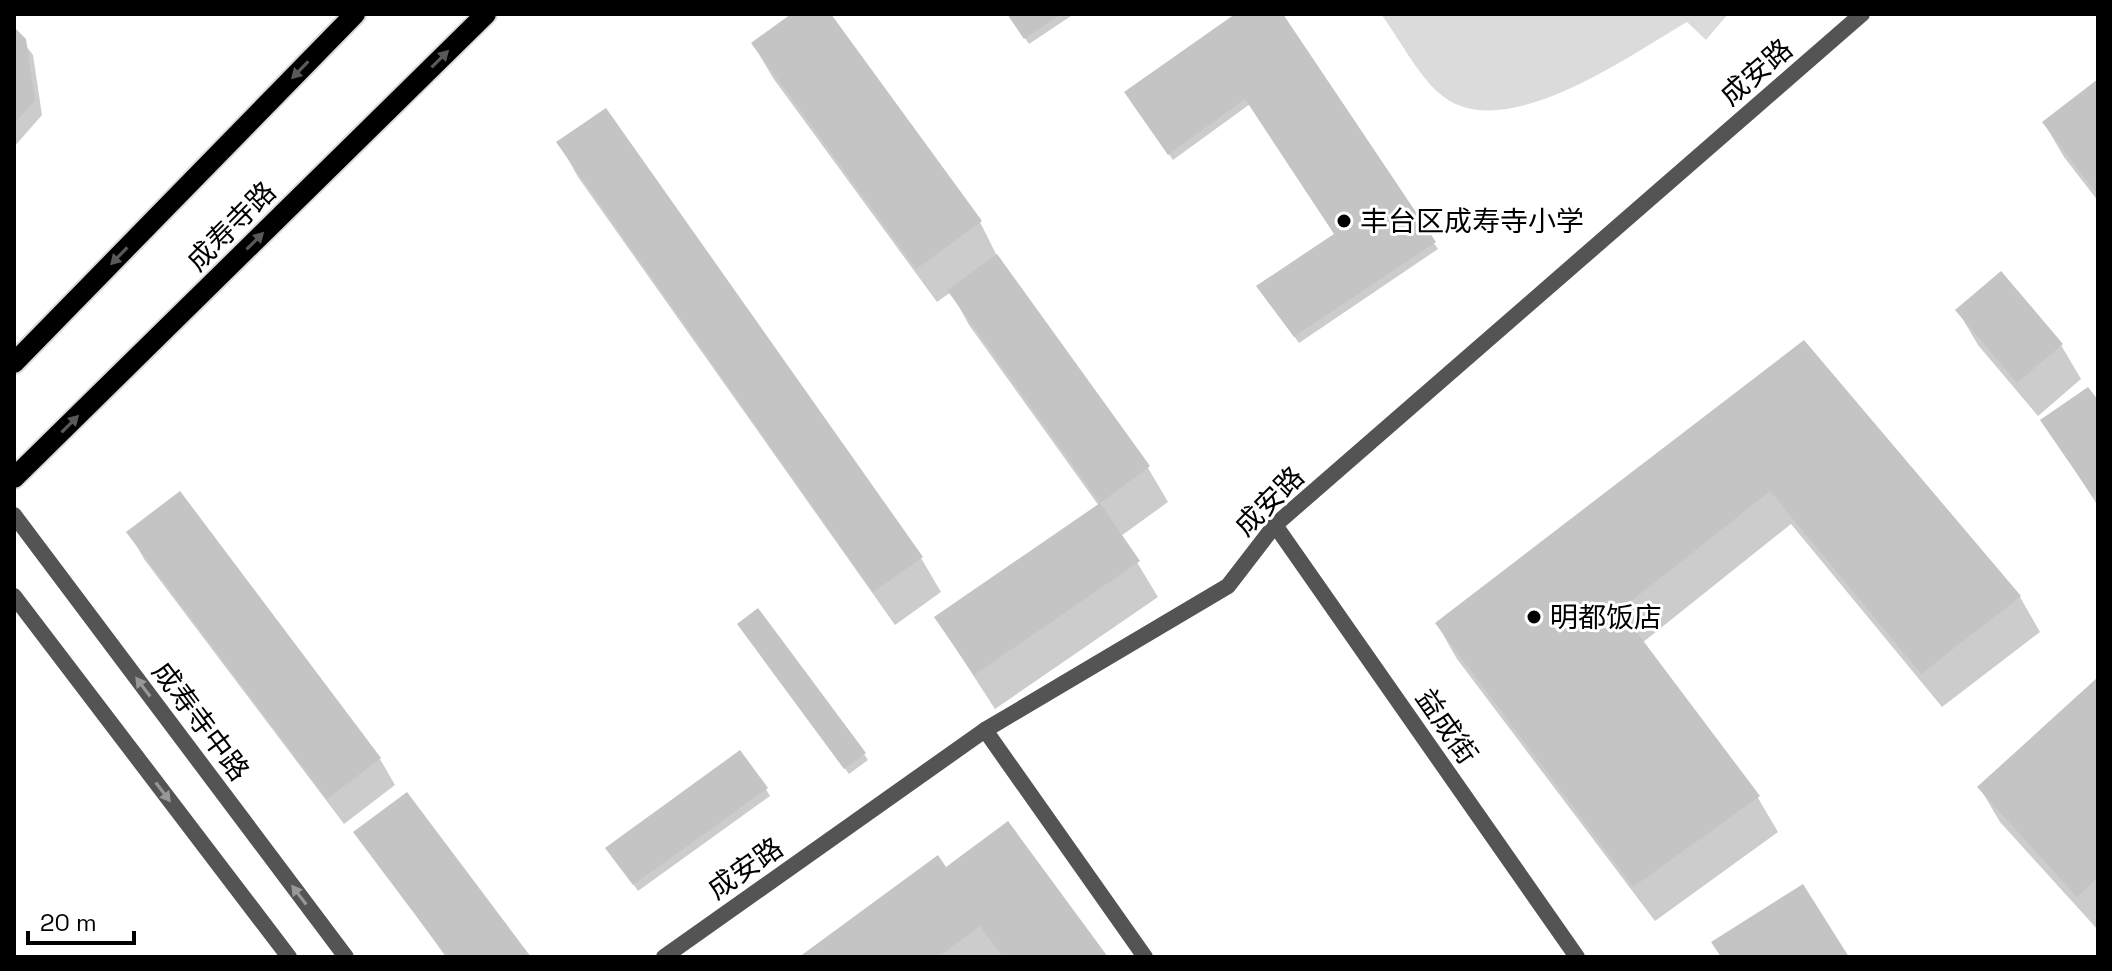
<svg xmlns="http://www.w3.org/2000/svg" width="2112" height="971" viewBox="0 0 2112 971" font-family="'Space Grotesk','Noto Sans SC',sans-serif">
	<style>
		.green { fill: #dbdbdb }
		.shadow { fill: #0003 }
		.building { fill: #c4c4c4 }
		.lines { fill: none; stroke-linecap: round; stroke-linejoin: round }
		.primary-casing { stroke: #dbdbdb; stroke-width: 24 }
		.service { stroke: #545454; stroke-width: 16 }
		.minor { stroke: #545454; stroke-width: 16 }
		.tertiary { stroke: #545454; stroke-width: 16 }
		.primary { stroke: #000; stroke-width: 20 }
		.oneway { fill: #595959 }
		.oneway2 { fill: #989898 }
		.poi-dot { fill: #000; stroke: #fff; stroke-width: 3 }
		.labels { text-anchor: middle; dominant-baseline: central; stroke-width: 6; stroke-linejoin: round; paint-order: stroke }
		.street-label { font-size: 28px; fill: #000; stroke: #fff }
		.poi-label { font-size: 28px; fill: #000; stroke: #fff; text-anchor: start }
	</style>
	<rect width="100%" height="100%" fill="#fff"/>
	<!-- green -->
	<path class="green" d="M1381,14H1728L1706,40L1687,22C1630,55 1500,149 1439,93C1418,75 1398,37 1381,14Z"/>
	<!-- shadow -->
	<g class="shadow">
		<polygon points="794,14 829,14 980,222 998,258 1148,468 1168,502 1121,536 1158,597 995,709 936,618 1099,506 969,325 951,292 937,302 773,78 753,44"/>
		<polygon points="1009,14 1074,14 1029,44"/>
		<polygon points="1238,14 1280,14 1438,249 1299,343 1262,292 1337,234 1250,104 1173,160 1130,98"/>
		<polygon points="14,30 33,55 42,115 14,147"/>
		<polygon points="2098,82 2098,201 2064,157 2044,123"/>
		<polygon points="559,143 921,558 941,592 895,625 578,177"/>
		<polygon points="1958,311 2061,345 2081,379 2038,416 1978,345"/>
		<polygon points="1804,342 2020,597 2040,632 1942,707 1791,524 1642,643 1758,798 1778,832 1655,921 1457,659 1437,624"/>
		<polygon points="2098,404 2098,506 2043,421"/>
		<polygon points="180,494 380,759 395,785 344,824 144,559 129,532"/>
		<polygon points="743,631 864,754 868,760 849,774"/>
		<polygon points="2098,680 2098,930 2000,822 1980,788"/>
		<polygon points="766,789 770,796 638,891 612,854"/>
		<polygon points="356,832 529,957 446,957"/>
		<polygon points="946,869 1106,957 802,957"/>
	</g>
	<!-- building -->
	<g class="building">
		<polygon points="791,14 831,14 982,221 916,269 751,43"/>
		<polygon points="1007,14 1061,14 1024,39"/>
		<polygon points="1235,14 1283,14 1436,242 1294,337 1256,286 1334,234 1245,99 1168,155 1124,92"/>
		<polygon points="14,27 26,39 35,100 14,124"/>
		<polygon points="2098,79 2098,195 2042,122"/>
		<polygon points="606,108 923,557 873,592 556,142"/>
		<polygon points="997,254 1150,466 1100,503 947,290"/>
		<polygon points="2001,271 2063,344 2017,383 1955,310"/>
		<polygon points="1804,340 2021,596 1921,674 1770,491 1620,610 1760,796 1633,887 1435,623"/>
		<polygon points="2088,387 2098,400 2098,493 2093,497 2040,420"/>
		<polygon points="180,491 381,758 327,799 126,532"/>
		<polygon points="1100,503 1140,561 974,675 934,617"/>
		<polygon points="758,608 866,753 844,769 737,624"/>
		<polygon points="2098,677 2098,877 2077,897 1977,787"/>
		<polygon points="740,750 768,788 633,885 605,848"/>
		<polygon points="407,792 531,957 447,957 353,832"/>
		<polygon points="1008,821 1108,957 1003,957 980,926 938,957 799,957 938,855 946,867"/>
		<polygon points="1803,884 1849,957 1721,957 1711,942"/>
	</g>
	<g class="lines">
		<!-- primary casing -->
		<g class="primary-casing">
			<g id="primary">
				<polyline points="14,363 355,14"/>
				<polyline points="14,478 486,14"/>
			</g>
		</g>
		<!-- service -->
		<polyline class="service" points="985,730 1145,957"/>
		<!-- minor -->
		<g class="minor">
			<polyline points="1275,525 1577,957"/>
			<polyline points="664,957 985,730 1228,586 1275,525 1862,14"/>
		</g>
		<!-- tertiary -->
		<g class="tertiary">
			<polyline points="14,515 346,957"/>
			<polyline points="14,596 289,957"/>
		</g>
		<!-- primary -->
		<use href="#primary" class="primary"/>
	</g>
	<!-- one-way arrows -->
	<defs><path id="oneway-solid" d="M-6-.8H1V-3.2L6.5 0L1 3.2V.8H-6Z" transform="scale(2)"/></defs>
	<g class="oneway">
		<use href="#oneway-solid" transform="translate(440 59) rotate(-45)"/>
		<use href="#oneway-solid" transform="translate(300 70) rotate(134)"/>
		<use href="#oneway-solid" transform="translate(255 241) rotate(-45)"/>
		<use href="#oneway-solid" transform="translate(119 256) rotate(134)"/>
		<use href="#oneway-solid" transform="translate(70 424) rotate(-45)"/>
	</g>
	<g class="oneway2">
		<use href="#oneway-solid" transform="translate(143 687) rotate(-127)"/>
		<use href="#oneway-solid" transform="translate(163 792) rotate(53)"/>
		<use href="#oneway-solid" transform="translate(299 895) rotate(-127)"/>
	</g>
	<!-- markers -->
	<g class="poi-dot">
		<circle cx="1344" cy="221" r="8"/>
		<circle cx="1534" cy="617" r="8"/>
	</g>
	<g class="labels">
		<!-- street labels -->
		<g class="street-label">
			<text transform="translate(1756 72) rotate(-41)">成安路</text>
			<text transform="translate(231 226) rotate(-45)">成寿寺路</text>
			<text transform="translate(1269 501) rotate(-45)">成安路</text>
			<text transform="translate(201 721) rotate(53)">成寿寺中路</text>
			<text transform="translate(1447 726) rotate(55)">益成街</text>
			<text transform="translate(745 868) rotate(-35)">成安路</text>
		</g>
		<!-- poi labels -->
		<g class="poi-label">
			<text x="1360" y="221">丰台区成寿寺小学</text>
			<text x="1550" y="617">明都饭店</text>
		</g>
	</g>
	<!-- border -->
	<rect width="2112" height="971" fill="none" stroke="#000000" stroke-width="32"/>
	<!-- scale -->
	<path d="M28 931v12h106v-12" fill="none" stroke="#000000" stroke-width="4"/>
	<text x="40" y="931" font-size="24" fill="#000000" stroke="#ffffff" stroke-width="6" paint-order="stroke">20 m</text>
</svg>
